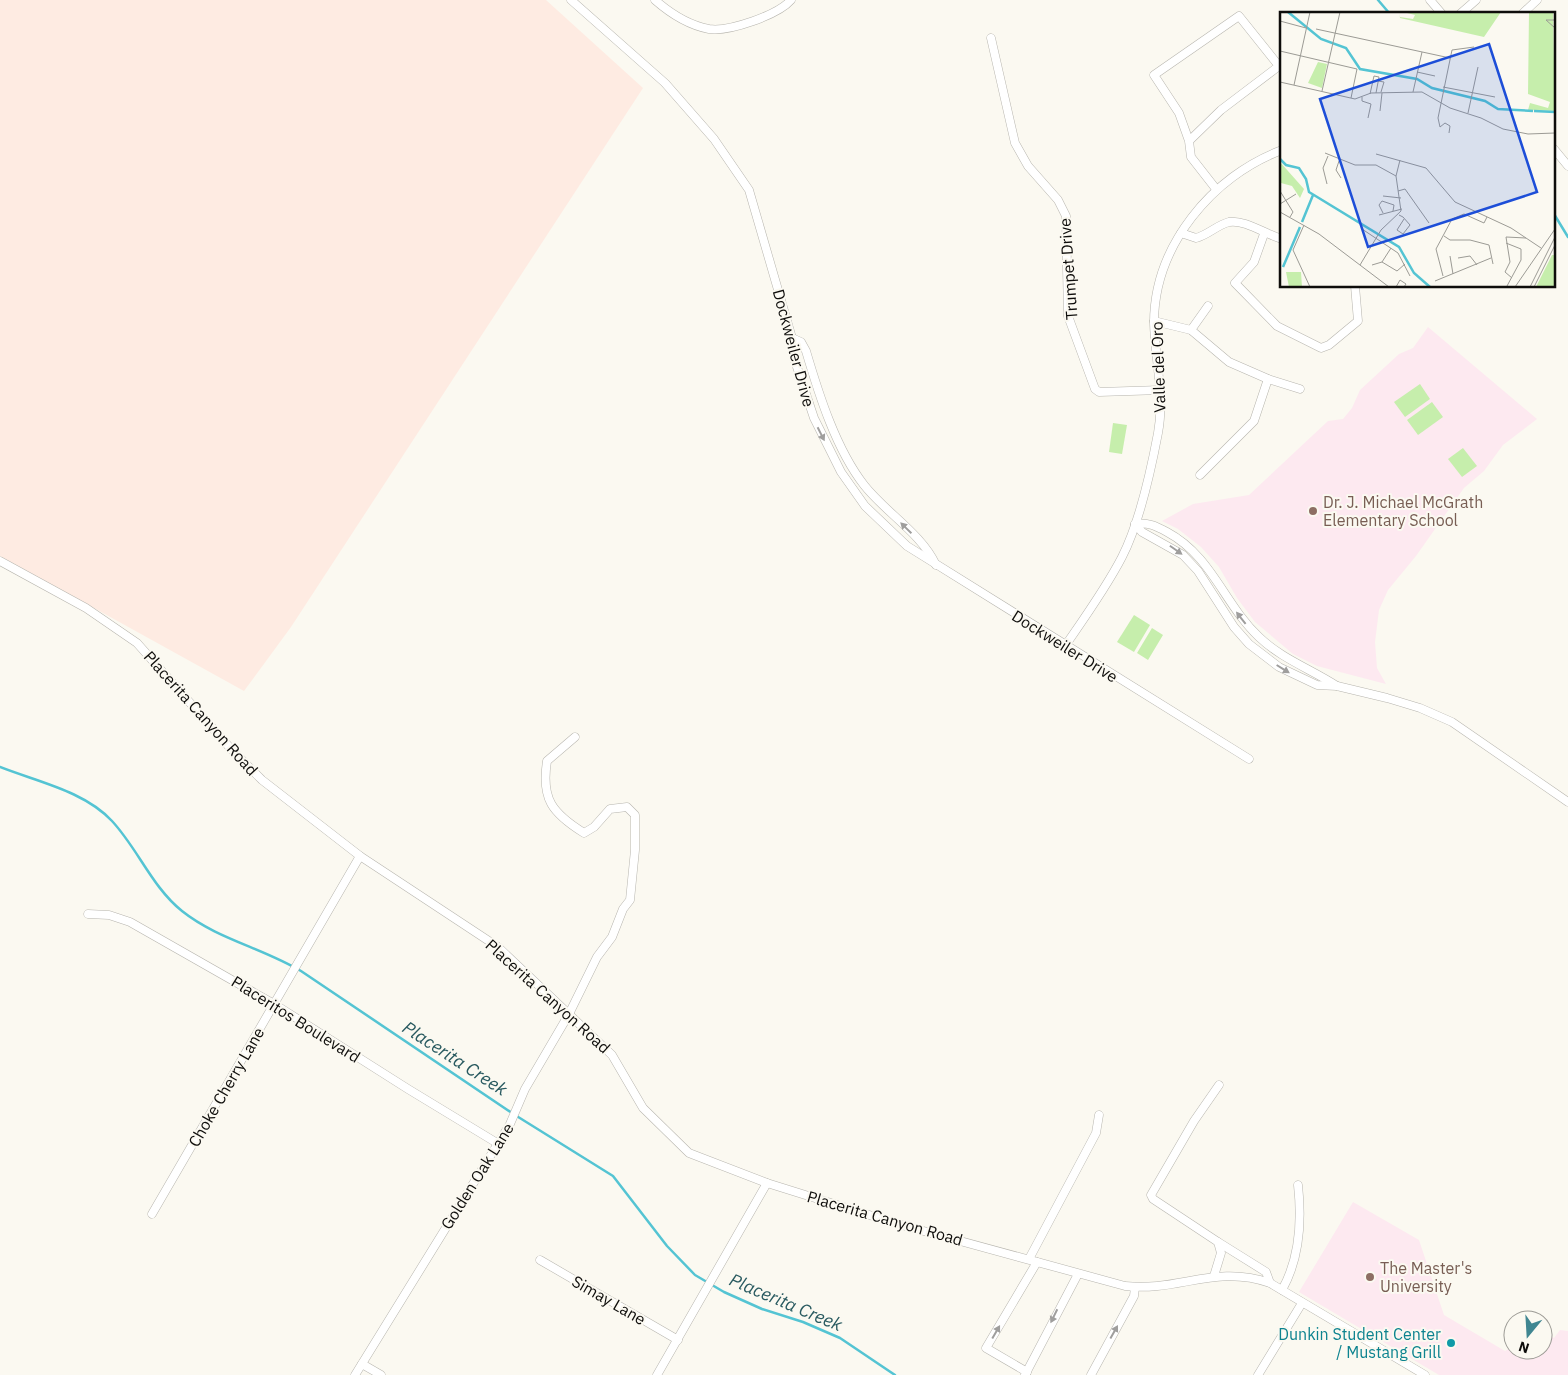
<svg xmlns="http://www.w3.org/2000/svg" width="1568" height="1375" viewBox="0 0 1568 1375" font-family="'IBM Plex Sans',sans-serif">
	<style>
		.industrial { fill: #feebe2 }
		.education { fill: #fde9f0 }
		.green { fill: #c6eeac }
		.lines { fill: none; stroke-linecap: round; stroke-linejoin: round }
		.stream { stroke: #54c4d3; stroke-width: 2.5 }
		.street-casing { stroke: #b7b5ae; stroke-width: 9 }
		.street { stroke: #fff; stroke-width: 8 }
		.oneway { fill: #9f9e9d }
		.education-dot { fill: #8d6e63; stroke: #fbf9f1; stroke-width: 2 }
		.culture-dot { fill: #0f9aa8; stroke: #fbf9f1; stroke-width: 2 }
		.labels { text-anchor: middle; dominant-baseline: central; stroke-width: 4; stroke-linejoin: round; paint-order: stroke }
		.street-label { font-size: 16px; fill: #0e0d0b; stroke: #fbf9f1 }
		.education-label { font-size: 16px; fill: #785e54; stroke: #fbf9f1; text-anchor: start }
		.culture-label { font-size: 16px; fill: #0d838f; stroke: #fbf9f1; text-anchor: end }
		.water-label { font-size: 18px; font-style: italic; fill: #295a60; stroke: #fbf9f1 }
		.inset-river { fill: none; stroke: #54c4d3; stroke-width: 2.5 }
		.inset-road { fill: none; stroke: #9c9b95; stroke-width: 1 }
		.view { fill: #1d4ed8; fill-opacity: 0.15; stroke: #1d4ed8; stroke-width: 2.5 }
		.inset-edge { fill: none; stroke: #0e0d0b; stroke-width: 2.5 }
	</style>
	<rect width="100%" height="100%" fill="#fbf9f1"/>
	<!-- industrial -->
	<polygon class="industrial" points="0,0 546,0 643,88 291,627 244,691 0,556"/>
	<!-- education -->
	<g class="education">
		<polygon points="1428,327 1537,419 1503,445 1484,471 1464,488 1416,556 1388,590 1379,610 1375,642 1377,668 1386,684 1317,666 1293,654 1255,622 1237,598 1219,567 1201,547 1178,529 1162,521 1193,504 1249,495 1328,421 1343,419 1352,408 1360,390 1399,354 1413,348"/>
		<polygon points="1353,1202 1419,1240 1444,1315 1505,1351 1513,1346 1513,1350 1543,1350 1543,1332 1554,1338 1560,1330 1568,1331 1568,1375 1439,1375 1299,1292"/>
	</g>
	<!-- green -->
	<g class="green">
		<polygon points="1420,384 1430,399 1405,417 1394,402"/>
		<polygon points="1432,402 1443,417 1418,435 1407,420"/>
		<polygon points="1113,423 1127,425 1122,454 1109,452"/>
		<polygon points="1463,448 1477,466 1462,477 1448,459"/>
		<polygon points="1134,615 1150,625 1134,652 1117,642"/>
		<polygon points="1152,628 1163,635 1148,660 1137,653"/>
	</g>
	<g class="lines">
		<!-- stream -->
		<g class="stream">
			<polyline points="1378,0 1390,14"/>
			<polyline points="1554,214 1568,237"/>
			<path d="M0,767C38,782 84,791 112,821C138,849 152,887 182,911C217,939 263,948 301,971L515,1115L613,1176L667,1246L695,1275L724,1292L762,1309L803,1322L840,1338L895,1375"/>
		</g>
		<!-- street casing -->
		<g class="street-casing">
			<g id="street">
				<polyline points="571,0 665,83 714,139 749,190 792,338 794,358 814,418 841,472 865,506 907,546 1249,759"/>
				<path d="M655,0C671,14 688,25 709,29C729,32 778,15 791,0"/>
				<polyline points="1430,0 1442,14"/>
				<polyline points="1460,14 1476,0"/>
				<polyline points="1522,14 1537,0"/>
				<polyline points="991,38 1015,143 1028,166 1058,200 1066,216 1068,316 1095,389 1099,392 1161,390"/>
				<polyline points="1189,141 1221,110 1279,66 1239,16 1154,75 1179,113 1189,141 1191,157 1216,189"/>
				<polyline points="1554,149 1568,166"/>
				<path d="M1181,233L1196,238C1208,235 1217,225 1229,222C1244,219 1267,235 1282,239"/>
				<polyline points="1264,234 1254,262 1235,283 1277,326 1321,348 1329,345 1358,321 1355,286"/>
				<polyline points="1154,321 1191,330 1229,362 1268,379 1300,389"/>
				<polyline points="1191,330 1208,306"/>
				<path d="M792,338L801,342L806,351C819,395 836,449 864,485C886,513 921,533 936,565"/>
				<polyline points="1200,475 1254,421 1268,379"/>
				<polyline points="1135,524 1142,532 1183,555 1198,571 1234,627 1249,644 1279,667 1317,685 1337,686 1387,698 1420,708 1452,722 1568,802"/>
				<path d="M1135,524C1148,522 1156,526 1167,532C1212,556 1224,604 1259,637C1282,659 1311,669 1337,686"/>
				<path d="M0,561L86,608L137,643L231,749L262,780L360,856L498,947L612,1055L643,1108L689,1153L767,1183L898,1224L1125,1286C1179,1292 1215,1264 1270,1283L1425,1375"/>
				<path d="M1065,646C1085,617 1106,588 1122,557C1139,524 1151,470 1158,433C1165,396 1155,360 1154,323C1154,246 1212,176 1282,150"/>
				<polyline points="88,914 109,915 130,922 274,1004 408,1089 497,1143"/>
				<polyline points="152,1214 360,856"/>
				<polyline points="1218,1242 1266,1272 1270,1283"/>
				<polyline points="1029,1259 1096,1133 1099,1115"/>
				<polyline points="540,1260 678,1340"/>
				<polyline points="1214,1276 1221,1253 1218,1242 1153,1199 1151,1195 1194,1121 1219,1085"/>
				<path d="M1282,1290C1300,1258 1302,1221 1298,1185"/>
				<polyline points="362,1364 381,1375"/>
				<polyline points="1027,1372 986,1348 1037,1262"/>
				<path d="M355,1375L510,1124L525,1089L569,1014L597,957L612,937L623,909L630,900L635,850V815L627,807L610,809L594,827L584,833C552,813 541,799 547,761L575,737"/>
				<polyline points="657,1375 767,1183"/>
				<polyline points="1025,1375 1078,1274"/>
				<polyline points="1091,1375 1134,1296 1135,1287"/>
				<polyline points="1258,1375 1302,1303"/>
			</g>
		</g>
		<!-- street -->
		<use href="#street" class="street"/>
	</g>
	<!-- one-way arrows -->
	<defs><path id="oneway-solid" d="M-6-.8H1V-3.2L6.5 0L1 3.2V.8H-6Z" transform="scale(1.25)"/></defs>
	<g class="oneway">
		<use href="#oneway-solid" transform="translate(821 434) rotate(63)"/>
		<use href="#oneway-solid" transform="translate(906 528) rotate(-136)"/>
		<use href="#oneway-solid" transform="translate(1176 550) rotate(35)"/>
		<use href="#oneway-solid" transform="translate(1241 618) rotate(-128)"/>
		<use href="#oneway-solid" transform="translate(1283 669) rotate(32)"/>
		<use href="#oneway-solid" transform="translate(1054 1316) rotate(116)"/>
		<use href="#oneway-solid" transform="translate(996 1332) rotate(-60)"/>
		<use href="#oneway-solid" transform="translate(1114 1332) rotate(-61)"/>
	</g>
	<!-- markers -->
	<g class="education-dot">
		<circle cx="1313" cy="511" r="5"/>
		<circle cx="1370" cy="1277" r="5"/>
	</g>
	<circle class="culture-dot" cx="1451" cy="1343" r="5"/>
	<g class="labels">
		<!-- street labels -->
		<g class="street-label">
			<text transform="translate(1068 269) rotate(-94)">Trumpet Drive</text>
			<text transform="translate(794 348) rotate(75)">Dockweiler Drive</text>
			<text transform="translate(1158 367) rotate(-92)">Valle del Oro</text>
			<text transform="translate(1065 646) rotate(32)">Dockweiler Drive</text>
			<text transform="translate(201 713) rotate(48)">Placerita Canyon Road</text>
			<text transform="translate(548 996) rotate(42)">Placerita Canyon Road</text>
			<text transform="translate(296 1019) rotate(32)">Placeritos Boulevard</text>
			<text transform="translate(226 1087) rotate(-60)">Choke Cherry Lane</text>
			<text transform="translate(477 1176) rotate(-58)">Golden Oak Lane</text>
			<text transform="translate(885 1218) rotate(16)">Placerita Canyon Road</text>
			<text transform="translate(609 1300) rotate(30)">Simay Lane</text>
		</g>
		<!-- education labels -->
		<g class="education-label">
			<text x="1323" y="502">Dr. J. Michael McGrath<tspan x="1323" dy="18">Elementary School</tspan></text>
			<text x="1380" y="1268">The Master's<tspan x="1380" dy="18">University</tspan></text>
		</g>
		<!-- culture labels -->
		<g class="culture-label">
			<text x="1441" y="1334">Dunkin Student Center<tspan x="1441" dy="18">/ Mustang Grill</tspan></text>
		</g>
		<!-- water labels -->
		<g class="water-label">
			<text transform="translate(455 1058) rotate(33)">Placerita Creek</text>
			<text transform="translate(786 1302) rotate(23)">Placerita Creek</text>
		</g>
	</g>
	<!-- overview -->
	<g transform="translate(1280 12)">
		<rect width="275" height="275" fill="#fbf9f1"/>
		<path d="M272,243H275V275H256Z" fill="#c6eeac"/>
		<path d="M119,0L120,5L133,7L135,3L123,0H221L204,25L120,6ZM249,0H273L275,99L248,98L250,91L268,96L270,90L248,82ZM38,50L47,52L42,76L28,71ZM0,150L24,177L20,186L12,174L1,171ZM6,260H21L22,275H9Z" fill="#c6eeac"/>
		<path class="inset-river" d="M8,0L41,27L66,36L80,57L137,67L152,76L205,89L218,97L253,99M254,99L275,100M0,147L6,153L19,156L26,167L29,180L119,235L134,261L150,275M22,210L33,183M3,255L20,215"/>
		<path class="inset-road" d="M275,8H266L275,16M0,9L26,16M36,17L170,46M0,39L77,57L71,86M137,60L155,64M98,69L104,70L101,80M0,70L75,87L91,81L142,80L170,96L201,106L223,117L248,122L275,121M14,73L30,0M163,75L215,85M42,79L60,0M133,80L142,40M90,82L94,64L99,65L96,81M82,85V89L91,92L88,106M100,99L102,81M188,101L198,55M169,121L170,114L165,111L160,115L158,106L172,38L194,35M45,141L75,153H96L116,164M96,142L146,156L175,190L231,216L261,236M59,149L56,158L61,166M47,172L43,156L48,144M0,179L13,200L10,205M118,179L125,177L149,211M103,184L121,186M0,192L16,182M0,200L39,222L109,275M103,201L99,193L102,189L114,193L113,199M99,203L122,197M119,203L123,205L130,213L123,222L117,218L124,207M24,213L13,238L30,275M82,217L118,241L130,264M164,224L170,228H190L209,233L213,252M226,231L241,237V248L227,274M170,244L173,262M178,246L190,244L197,253M102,250L117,259L125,252M80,253L101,218L121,199L116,164L120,148M92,253L102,250L111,236M163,264L156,237L172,207L184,202L204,211L207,205M232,266L225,260L230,250L226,225L246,226M155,269L211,246M116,275L120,268L126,272L124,275M235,275L275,217M250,275L275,225M254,275L275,233"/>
		<path class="view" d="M209,32L257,180L88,235L40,87Z"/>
		<rect width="275" height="275" class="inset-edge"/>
	</g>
	<!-- north arrow -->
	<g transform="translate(1528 1335) rotate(198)"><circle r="24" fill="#fbf9f1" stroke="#9c9b95"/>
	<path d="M0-4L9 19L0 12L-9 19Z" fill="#408691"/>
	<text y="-8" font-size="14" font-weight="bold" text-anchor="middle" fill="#0e0d0b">N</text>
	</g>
</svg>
